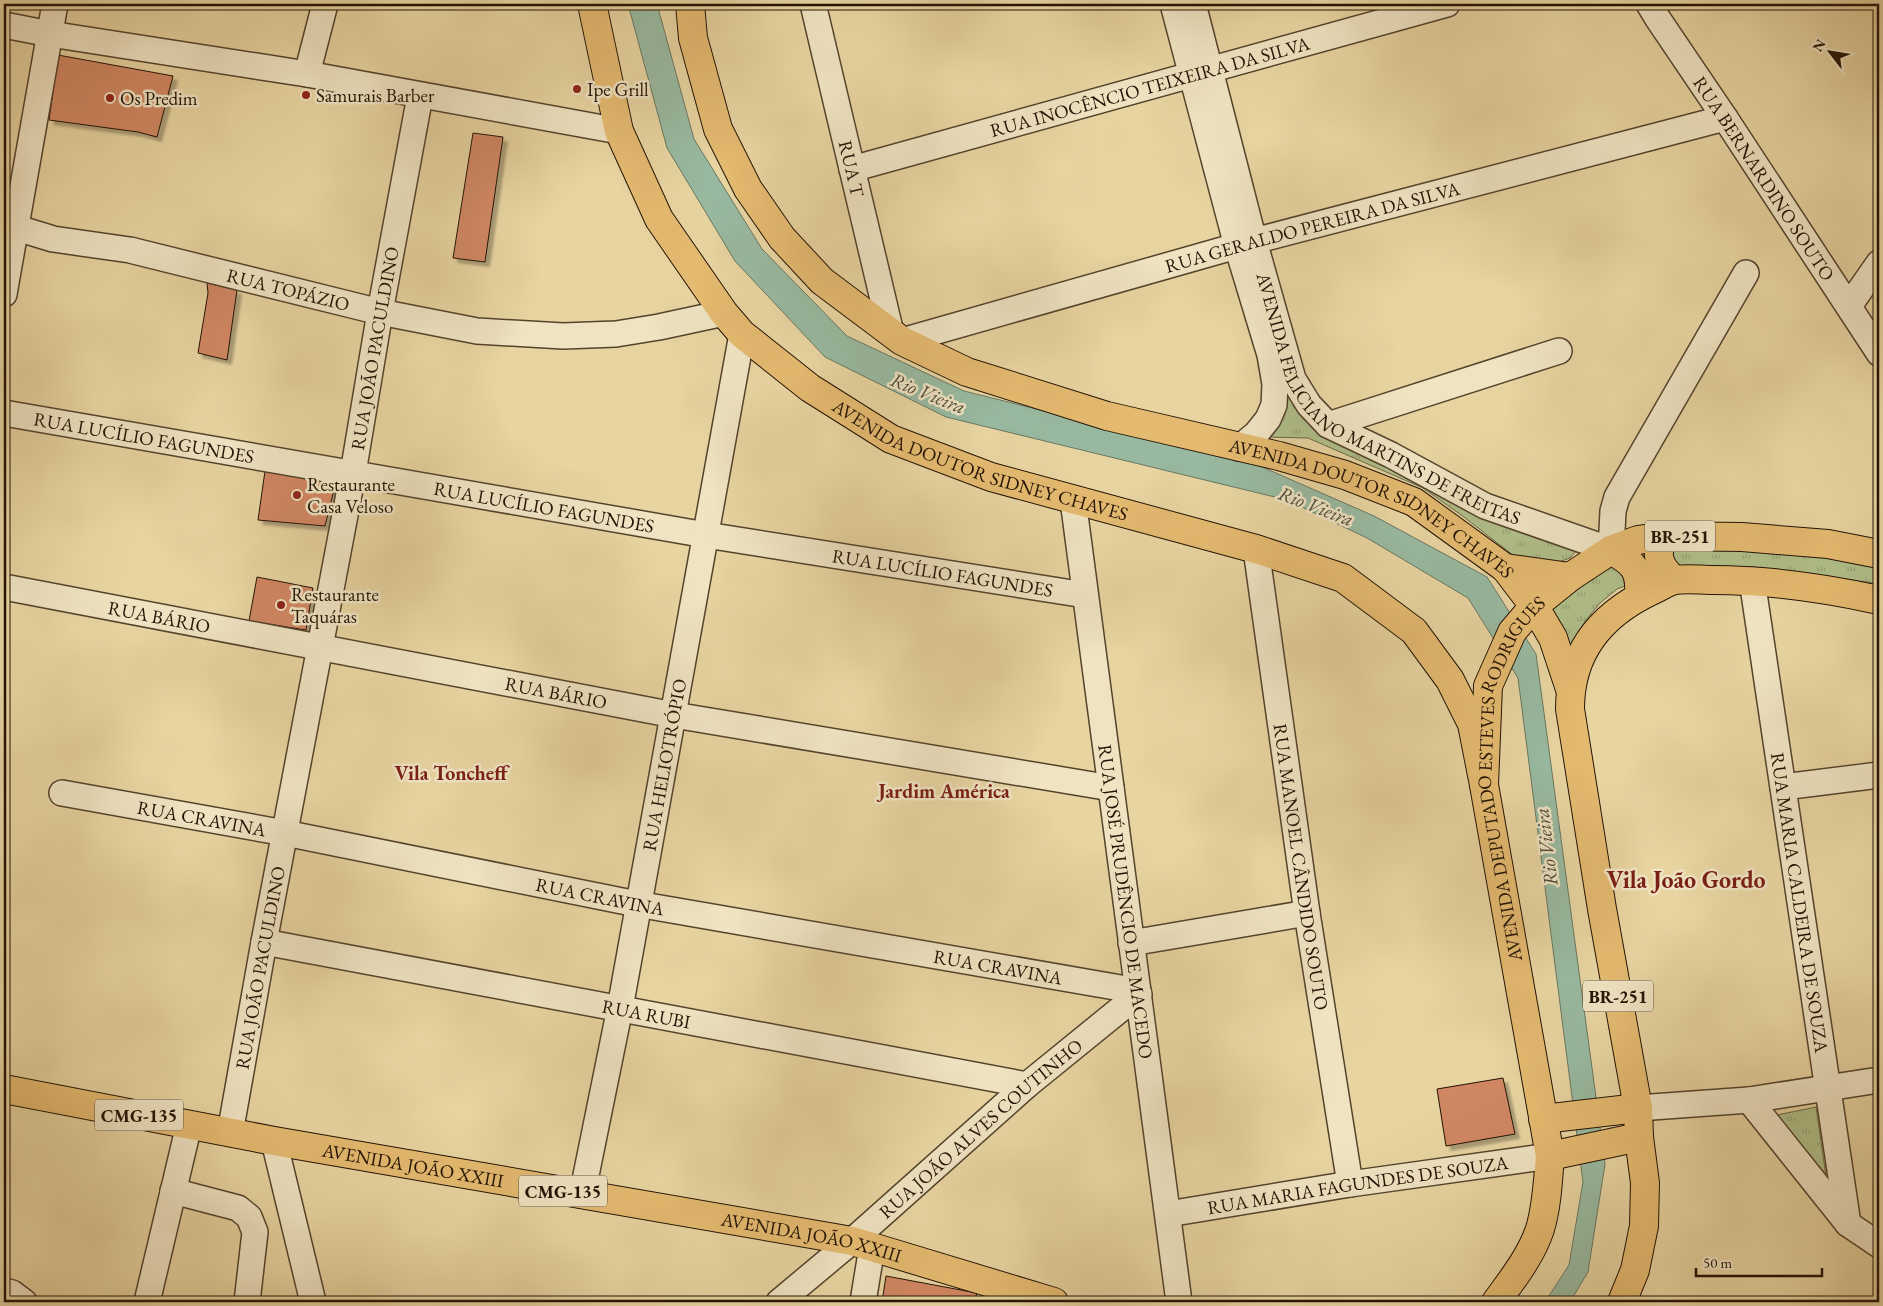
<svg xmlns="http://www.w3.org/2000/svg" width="1883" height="1306" viewBox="0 0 1883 1306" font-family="'EB Garamond',serif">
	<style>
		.park { fill: url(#park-tufts); stroke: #6a6846 }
		.water { fill: #98b9a0; stroke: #697762 }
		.building { fill: #d08763; stroke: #231305; filter: url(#shadow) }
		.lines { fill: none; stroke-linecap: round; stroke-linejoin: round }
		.minor-casing { stroke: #54432c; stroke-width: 28 }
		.major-casing { stroke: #231305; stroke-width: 30 }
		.minor { stroke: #efe3c2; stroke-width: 25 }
		.major { stroke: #e4ba70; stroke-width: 28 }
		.poi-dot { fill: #8f2418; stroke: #efe3c2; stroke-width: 2 }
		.labels { text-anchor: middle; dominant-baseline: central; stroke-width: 5; stroke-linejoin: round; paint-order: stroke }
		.shield { fill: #efe3c2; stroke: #60513e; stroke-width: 1 }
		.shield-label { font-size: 18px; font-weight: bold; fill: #231305 }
		.street-label { font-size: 19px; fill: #231305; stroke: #efe3c2 }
		.poi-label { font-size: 19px; fill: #231305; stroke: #efe3c2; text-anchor: start }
		.water-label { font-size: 20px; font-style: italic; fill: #4c4d3b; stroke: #efe3c2 }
		.neighbourhood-label { font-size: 20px; font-weight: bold; fill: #7a1f14; stroke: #efe3c2 }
		.district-label { font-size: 24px; font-weight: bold; fill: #7a1f14; stroke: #efe3c2 }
	</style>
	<defs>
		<pattern id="park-tufts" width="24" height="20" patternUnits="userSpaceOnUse" patternTransform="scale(1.25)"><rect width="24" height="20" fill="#b0be88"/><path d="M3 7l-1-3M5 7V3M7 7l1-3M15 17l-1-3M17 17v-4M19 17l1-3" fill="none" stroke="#97a274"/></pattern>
		<filter id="shadow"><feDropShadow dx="4.5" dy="4.5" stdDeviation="1" flood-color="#0004"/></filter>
	</defs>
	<rect width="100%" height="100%" fill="#e7d4a1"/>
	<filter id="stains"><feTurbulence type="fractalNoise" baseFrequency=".004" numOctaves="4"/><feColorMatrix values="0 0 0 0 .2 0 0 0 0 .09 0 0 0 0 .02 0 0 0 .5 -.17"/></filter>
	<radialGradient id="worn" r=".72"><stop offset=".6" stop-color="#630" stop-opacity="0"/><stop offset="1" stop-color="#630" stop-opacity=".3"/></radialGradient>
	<!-- park -->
	<g class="park">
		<polygon points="1282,389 1292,397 1573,547 1576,551 1570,558 1556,563 1514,556 1464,517 1423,488 1308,438 1263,437 1277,425 1285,415"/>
		<path d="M1746,545L1879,565V584C1812,574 1743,562 1675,567L1670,548Z"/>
		<path d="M1646,547L1648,561L1628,585L1617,589L1600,603L1586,620L1578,633L1575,643L1571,647L1569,646C1566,637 1563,627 1558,619C1554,614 1551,612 1549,606L1575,584Z"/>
		<polygon points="1816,1107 1826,1176 1777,1115"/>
	</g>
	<!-- water -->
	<polygon class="water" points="628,4 657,4 694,139 762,249 847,336 964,391 1253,463 1374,516 1487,577 1536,654 1605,1164 1588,1272 1570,1302 1545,1302 1569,1265 1583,1182 1518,678 1468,598 1367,538 1287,500 946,417 825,357 735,261 667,148"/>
	<!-- building -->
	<g class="building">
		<polygon points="58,55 173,76 157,137 138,132 49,120"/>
		<polygon points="473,133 503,137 485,262 453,258"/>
		<polygon points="207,283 237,290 227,360 198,353 208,293"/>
		<polygon points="266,464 339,470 325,526 258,520"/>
		<polygon points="257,577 313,588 306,630 249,621"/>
		<polygon points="1503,1078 1515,1134 1446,1146 1437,1089"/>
		<polygon points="886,1276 977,1293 974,1302 882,1302"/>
	</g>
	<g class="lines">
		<!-- minor casing -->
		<g class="minor-casing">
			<g id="minor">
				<path id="s1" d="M813,4L891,333"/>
				<polyline points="1173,4 1237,246 1270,355 1275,384 1274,405 1268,419 1256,434 1239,448"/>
				<path id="s2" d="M1193,4L1254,241L1293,379L1309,405L1328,425L1391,455L1485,506L1611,550L1613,511L1617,497L1746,273"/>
				<path id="s3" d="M1649,4L1658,19L1725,118L1879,353"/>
				<polyline points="4,25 50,34 307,74 619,131"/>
				<polyline points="307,74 325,4"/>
				<path id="s4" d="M852,169L1447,4"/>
				<path id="s5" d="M4,224L53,239L130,250L380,312L477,331L563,336L616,334L659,327L724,313"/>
				<polyline points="4,294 55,4"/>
				<polyline points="1849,306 1879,263"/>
				<path id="s6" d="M902,341L1254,241L1725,118"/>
				<path id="s7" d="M4,413L706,535L1085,595"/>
				<polyline points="1328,425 1559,351"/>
				<path id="s8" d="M1073,500L1179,1302"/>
				<path id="s9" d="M1256,549L1307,913L1350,1184"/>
				<path id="s10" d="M1752,580L1848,1224"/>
				<path id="s11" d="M4,587L674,715L1111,788"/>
				<polyline points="1783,787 1879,775"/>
				<path id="s12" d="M62,793L285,833L637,904L1138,991"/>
				<path id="s13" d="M264,942L1027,1085"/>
				<polyline points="1131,943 1307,913"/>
				<polyline points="1749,1100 1848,1224 1879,1245"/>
				<polyline points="1638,1108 1749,1100 1879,1080"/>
				<path id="s14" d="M230,1133L264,942L353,473L380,312L420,96"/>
				<polyline points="274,1141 313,1302"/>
				<polyline points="173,1191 238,1208 249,1217 255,1232 247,1302"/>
				<path id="s15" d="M582,1195L620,1008L742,334"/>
				<path id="s16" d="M1168,1214L1350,1184L1550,1156"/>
				<polyline points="4,1291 12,1293 24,1302"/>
				<polyline points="147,1302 189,1125"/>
				<path id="s17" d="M779,1302L852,1241L1027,1085L1139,994"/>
				<polyline points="863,1302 872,1247"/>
			</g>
		</g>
		<!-- major casing -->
		<g class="major-casing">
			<g id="major">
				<path id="s18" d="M592,4L619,131L659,219L724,313L742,334L810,388L891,439L991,477L1256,549L1343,578L1414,631L1450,680L1472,724L1484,785"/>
				<path id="s19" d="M690,4L693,38L718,129L748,189L782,238L822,281L902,341L967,372L1107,416L1279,456L1345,475L1414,502L1505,568L1534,606L1553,638L1570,689"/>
				<path d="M1664,536C1654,556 1659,566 1674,580"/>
				<path d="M1611,550C1634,563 1641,570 1639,597"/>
				<polyline points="1505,568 1570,577"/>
				<path id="s20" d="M4,1089L274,1141L852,1241L1054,1302"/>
				<polyline points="1543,1119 1638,1108"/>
				<polyline points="1550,1156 1639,1137"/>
				<path id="s21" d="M1496,1302C1512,1280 1531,1256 1540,1229C1547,1206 1548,1180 1550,1156L1484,785L1488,686L1512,632L1534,606L1570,577L1611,550L1638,540L1664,536L1742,537L1828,544L1879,554"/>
				<path d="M1622,1302L1635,1270L1644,1226L1645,1183L1639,1137L1638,1108L1602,909L1570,709C1570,652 1601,615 1651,591C1658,588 1667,582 1675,580C1687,578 1701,580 1713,580C1769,580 1824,588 1879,600"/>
			</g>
		</g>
		<!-- minor -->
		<use href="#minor" class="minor"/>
		<!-- major -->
		<use href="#major" class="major"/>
	</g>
	<!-- markers -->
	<g class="poi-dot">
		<circle cx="577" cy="89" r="5"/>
		<circle cx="306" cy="95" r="5"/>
		<circle cx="110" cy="98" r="5"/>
		<circle cx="297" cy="495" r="5"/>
		<circle cx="281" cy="605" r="5"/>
	</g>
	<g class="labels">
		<!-- shield labels -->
		<g class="shield">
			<rect x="1645" y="520.5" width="70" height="31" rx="4"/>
			<rect x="1583" y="980.5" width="70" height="31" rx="4"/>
			<rect x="95" y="1099.5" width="88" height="31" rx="4"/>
			<rect x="519" y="1175.5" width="88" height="31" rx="4"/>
		</g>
		<g class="shield-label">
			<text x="1680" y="536">BR-251</text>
			<text x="1618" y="996">BR-251</text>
			<text x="139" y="1115">CMG-135</text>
			<text x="563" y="1191">CMG-135</text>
		</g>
		<!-- street labels -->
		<g class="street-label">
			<text stroke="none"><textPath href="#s4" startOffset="309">RUA INOCÊNCIO TEIXEIRA DA SILVA</textPath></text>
			<text stroke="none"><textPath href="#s1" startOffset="169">RUA T</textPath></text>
			<text stroke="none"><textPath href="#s3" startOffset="209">RUA BERNARDINO SOUTO</textPath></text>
			<text stroke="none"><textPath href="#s6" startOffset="426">RUA GERALDO PEREIRA DA SILVA</textPath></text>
			<text stroke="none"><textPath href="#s5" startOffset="292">RUA TOPÁZIO</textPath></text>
			<text stroke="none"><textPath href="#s14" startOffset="798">RUA JOÃO PACULDINO</textPath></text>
			<text stroke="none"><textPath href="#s2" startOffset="469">AVENIDA FELICIANO MARTINS DE FREITAS</textPath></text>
			<text stroke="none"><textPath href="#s7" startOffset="142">RUA LUCÍLIO FAGUNDES</textPath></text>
			<text stroke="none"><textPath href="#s18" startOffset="642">AVENIDA DOUTOR SIDNEY CHAVES</textPath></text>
			<text stroke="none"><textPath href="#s7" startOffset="548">RUA LUCÍLIO FAGUNDES</textPath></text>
			<text stroke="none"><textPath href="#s19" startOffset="916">AVENIDA DOUTOR SIDNEY CHAVES</textPath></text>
			<text stroke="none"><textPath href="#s7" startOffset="952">RUA LUCÍLIO FAGUNDES</textPath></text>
			<text stroke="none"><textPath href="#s11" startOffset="158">RUA BÁRIO</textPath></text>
			<text stroke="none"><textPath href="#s11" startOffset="562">RUA BÁRIO</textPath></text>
			<text stroke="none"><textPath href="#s15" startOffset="438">RUA HELIOTRÓPIO</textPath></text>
			<text stroke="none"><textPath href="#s21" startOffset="548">AVENIDA DEPUTADO ESTEVES RODRIGUES</textPath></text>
			<text stroke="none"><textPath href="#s12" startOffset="142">RUA CRAVINA</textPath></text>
			<text stroke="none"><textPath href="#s9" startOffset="321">RUA MANOEL CÂNDIDO SOUTO</textPath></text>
			<text stroke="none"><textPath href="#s12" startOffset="548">RUA CRAVINA</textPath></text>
			<text stroke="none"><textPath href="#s8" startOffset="405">RUA JOSÉ PRUDÊNCIO DE MACEDO</textPath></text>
			<text stroke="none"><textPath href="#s10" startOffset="326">RUA MARIA CALDEIRA DE SOUZA</textPath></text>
			<text stroke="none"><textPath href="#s12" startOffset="952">RUA CRAVINA</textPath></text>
			<text stroke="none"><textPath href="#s14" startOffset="168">RUA JOÃO PACULDINO</textPath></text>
			<text stroke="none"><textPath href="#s13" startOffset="389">RUA RUBI</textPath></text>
			<text stroke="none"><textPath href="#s17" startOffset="266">RUA JOÃO ALVES COUTINHO</textPath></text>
			<text stroke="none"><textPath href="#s20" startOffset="416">AVENIDA JOÃO XXIII</textPath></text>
			<text stroke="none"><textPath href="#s16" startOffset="192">RUA MARIA FAGUNDES DE SOUZA</textPath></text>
			<text stroke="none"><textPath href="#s20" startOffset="821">AVENIDA JOÃO XXIII</textPath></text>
		</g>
		<!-- poi labels -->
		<g class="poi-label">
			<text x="587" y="89">Ipe Grill</text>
			<text x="316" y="95">Samurais Barber</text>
			<text x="120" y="98">Os Predim</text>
			<text x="307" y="484">Restaurante<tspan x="307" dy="22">Casa Veloso</tspan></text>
			<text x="291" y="594">Restaurante<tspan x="291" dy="22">Taquáras</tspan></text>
		</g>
		<!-- water labels -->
		<g class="water-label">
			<text transform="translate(928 393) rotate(22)">Rio Vieira</text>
			<text transform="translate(1316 506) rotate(21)">Rio Vieira</text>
			<text transform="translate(1546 847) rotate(-97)">Rio Vieira</text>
		</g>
		<!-- neighbourhood labels -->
		<g class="neighbourhood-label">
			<text x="451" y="773">Vila Toncheff</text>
			<text x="944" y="791">Jardim América</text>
		</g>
		<!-- district labels -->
		<g class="district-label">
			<text x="1686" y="879">Vila João Gordo</text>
		</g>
	</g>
	<!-- margin -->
	<rect width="1883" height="1306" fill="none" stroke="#e7d4a1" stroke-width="20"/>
	<rect x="5" y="5" width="1873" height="1296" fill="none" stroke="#231305" stroke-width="2.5"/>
	<rect x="10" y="10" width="1863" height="1286" fill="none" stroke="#231305"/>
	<!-- north arrow -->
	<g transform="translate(1830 52) rotate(301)" stroke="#efe3c2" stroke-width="4" paint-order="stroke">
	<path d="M0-4L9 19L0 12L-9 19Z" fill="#231305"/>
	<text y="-8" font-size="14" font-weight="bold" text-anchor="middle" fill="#231305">N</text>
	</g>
	<!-- scale -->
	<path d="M1696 1268v8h126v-8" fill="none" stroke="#231305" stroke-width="2.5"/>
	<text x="1703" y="1268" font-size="15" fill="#231305" stroke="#efe3c2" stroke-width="4" paint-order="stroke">50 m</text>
	<rect width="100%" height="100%" filter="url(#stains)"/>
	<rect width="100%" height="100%" fill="url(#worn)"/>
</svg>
